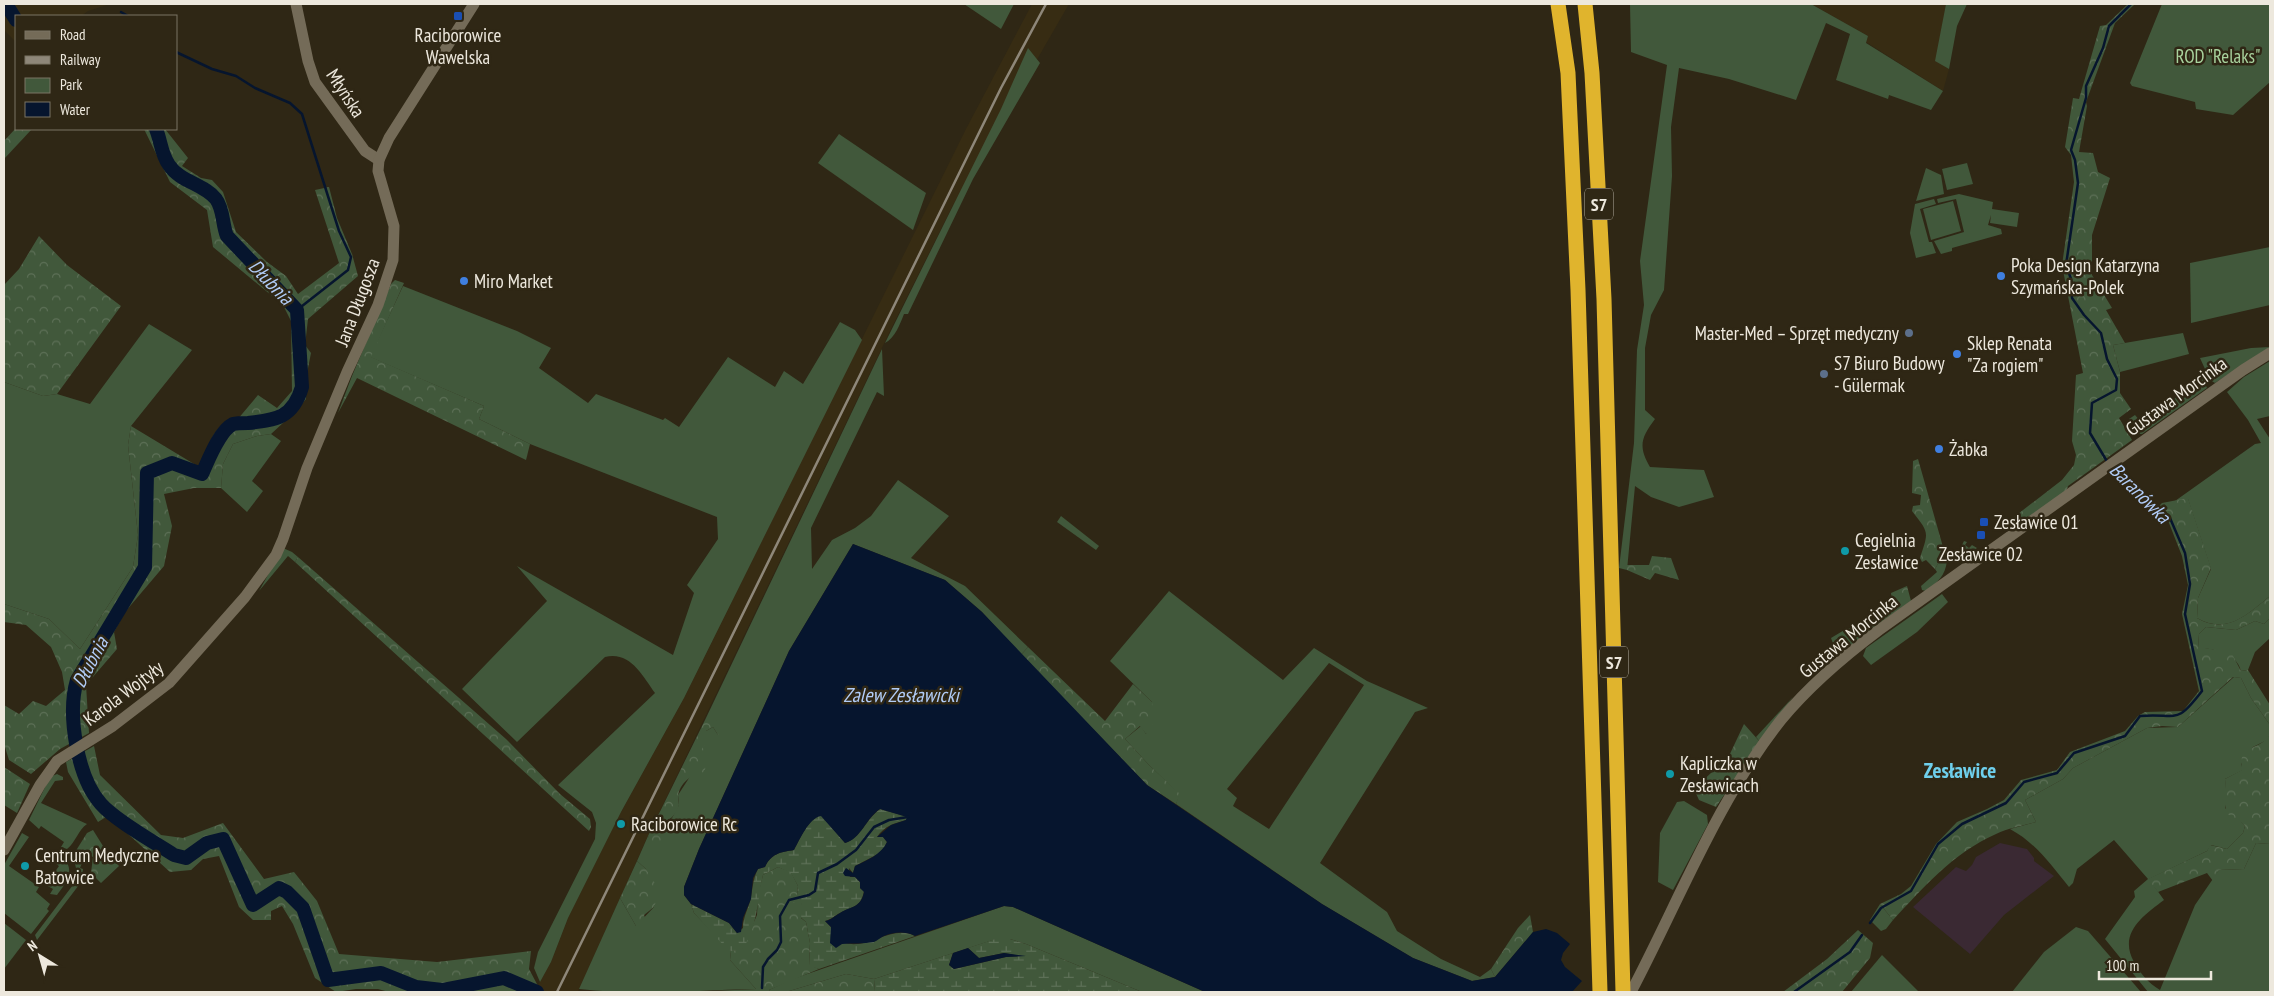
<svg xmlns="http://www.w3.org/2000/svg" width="2274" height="996" viewBox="0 0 2274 996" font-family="'PT Sans Narrow',sans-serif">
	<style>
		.commercial { fill: #3a2933 }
		.built { fill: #372c13 }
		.green { fill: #41583b; fill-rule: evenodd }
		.forest { fill: url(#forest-crowns) }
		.wetland { fill: url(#wetland-marsh) }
		.water { fill: #06152e }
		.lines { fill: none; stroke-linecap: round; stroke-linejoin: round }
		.stream { stroke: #06152e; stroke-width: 2.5 }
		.river { stroke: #06152e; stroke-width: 14 }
		.minor { stroke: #746b58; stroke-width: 11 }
		.highway { stroke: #e0b42d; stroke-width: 15 }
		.rail { stroke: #8e8779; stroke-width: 2.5 }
		.transit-dot { fill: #1a4fb4; stroke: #2f2715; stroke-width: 2 }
		.shop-dot { fill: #3f7fe0; stroke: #2f2715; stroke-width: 2 }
		.service-dot { fill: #5c6f8a; stroke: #2f2715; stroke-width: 2 }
		.culture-dot { fill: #0f9aa8; stroke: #2f2715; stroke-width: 2 }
		.labels { text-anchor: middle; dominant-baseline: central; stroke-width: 5; stroke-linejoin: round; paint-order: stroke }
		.shield { fill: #2f2715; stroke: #b4aea1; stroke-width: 1 }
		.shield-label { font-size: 18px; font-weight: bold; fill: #ede8dd }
		.poi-label { font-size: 19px; fill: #ede8dd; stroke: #2f2715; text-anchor: start }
		.park-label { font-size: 19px; fill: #a9d39e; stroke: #2f2715 }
		.street-label { font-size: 19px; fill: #ede8dd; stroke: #2f2715 }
		.water-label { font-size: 20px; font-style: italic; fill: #b1ccf7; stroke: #2f2715 }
		.quarter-label { font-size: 21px; font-weight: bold; fill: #6ecfec; stroke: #2f2715 }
	</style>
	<defs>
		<pattern id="forest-crowns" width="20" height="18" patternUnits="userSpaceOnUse" patternTransform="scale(1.25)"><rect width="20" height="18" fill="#41583b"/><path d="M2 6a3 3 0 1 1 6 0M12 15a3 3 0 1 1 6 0" fill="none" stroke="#5d7057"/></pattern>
		<pattern id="wetland-marsh" width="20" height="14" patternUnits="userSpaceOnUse" patternTransform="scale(1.25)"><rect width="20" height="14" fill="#41583b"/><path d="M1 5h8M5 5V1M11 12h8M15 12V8" fill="none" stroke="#5d7057"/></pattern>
	</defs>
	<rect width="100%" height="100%" fill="#2f2715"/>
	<!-- commercial -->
	<polygon class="commercial" points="2000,843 2027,849 2034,858 2034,861 2054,876 2004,915 1970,954 1913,907 1956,867 1966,871 1972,865 1976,857"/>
	<!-- built -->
	<g class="built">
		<polygon points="4,4 110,4 88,11 81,16 16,16 16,42 4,30"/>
		<polygon points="1032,4 1069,4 951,209 892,327 648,836 578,992 534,992 551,962 568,918 621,812 684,698 966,129"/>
		<polygon points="1811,4 1946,4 1936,61 1949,69 1943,91 1866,42 1868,36"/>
	</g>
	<!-- green -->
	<g class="green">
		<polygon points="964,4 1014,4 1001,29"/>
		<path d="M1630,4H1811L1868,36L1866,43L1943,91L1931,110L1889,95L1888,99L1836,80L1850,34L1826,23L1796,100L1729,79L1679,68L1671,127L1672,176L1664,290L1651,315L1645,348V410L1655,419C1641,438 1638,446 1650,467L1704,470L1714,497L1679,507L1651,497L1635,486L1627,570L1619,568L1634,443L1637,350L1644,305L1640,261L1667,65L1631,52Z"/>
		<polygon points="1946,4 1967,4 1957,26 1949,69 1935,61"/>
		<polygon points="2162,4 2270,4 2270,82 2233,115 2196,109 2195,102 2132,86 2130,83"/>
		<path d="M1028,48L1040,63L973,179L908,314H904C900,324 895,338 885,343L1001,109Z"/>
		<polygon points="839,134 926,193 913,230 818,163"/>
		<polygon points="1967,163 1973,184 1947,190 1942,169"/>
		<polygon points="1926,168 1941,175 1944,194 1916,201"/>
		<polygon points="1959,194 1993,202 1992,209 2019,213 2017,227 1990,223 1991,215 1988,225 2001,229 2002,234 1952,248 1952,251 1941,254 1934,241 1964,232 1956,199 1938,203 1937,199"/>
		<polygon points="1934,199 1936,204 1920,209 1929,242 1932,242 1936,253 1916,258 1910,233 1915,204"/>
		<polygon points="1953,201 1961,231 1931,240 1923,209"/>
		<polygon points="2270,247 2270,305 2191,323 2190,263"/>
		<path d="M403,286L517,331L551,348L539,368L588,403L596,394L663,420L665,418L679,427L728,357L775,387L784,371L803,384L840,322L855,330L862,340L684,698L621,812L568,918L551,962L540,982L534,968L538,952L595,839L596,823L592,812L558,785L655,693C642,675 630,651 605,657L517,742L462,689L547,601L517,566L673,655L694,593L687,585L718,539L717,517L530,444L479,419L484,406L370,357Z"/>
		<polygon points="149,324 192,350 131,426 128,445 138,535 133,567 80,649 49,619 4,604 4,382 43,396 57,394 90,404"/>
		<polygon points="2183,333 2189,354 2120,372 2113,345"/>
		<polygon points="2270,347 2215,383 2210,380 2200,358 2251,348"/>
		<path d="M882,349L884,396L877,392L811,528L812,569L832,540L855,528L871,516L898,480L949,516L911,558L965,586L1028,647L1021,655L982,612L945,580L853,544L789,651L699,849L684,887V895L691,904L694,913L731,951L730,960L756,989C697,990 638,996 579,989L620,898L636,926L654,907L646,869L637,861L648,836L653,844L662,826L672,818L679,805L678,795L691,775L706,731L713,727L718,735L716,720H705Z"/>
		<path d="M2270,361V416L2257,419L2270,439V596C2247,615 2227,635 2197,618L2198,598L2211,569L2188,499L2175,501L2255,444L2261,443L2248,420L2227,392L2244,377Z"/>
		<polygon points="2203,379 2207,388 2204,390 2142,434 2139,434 2129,419 2135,415 2141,422"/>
		<polygon points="271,434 281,441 252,481 263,491 247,512 221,488 223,464 233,444 257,436"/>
		<polygon points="1061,516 1099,546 1096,550 1057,522"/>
		<polygon points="1964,541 1967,542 1965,545 1969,548 1972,545 1977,548 1969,555 1963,554 1960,549"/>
		<polygon points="283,548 292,552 298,557 295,562 288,556 259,591"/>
		<path d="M1940,560L1947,561C1945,576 1938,582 1926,591L1922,590L1921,586L1937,572L1935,569Z"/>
		<path d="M1169,591L1283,680L1314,648L1367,681L1428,708L1415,712L1320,863L1387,912L1397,931L1441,959L1480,977L1491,969L1495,977L1472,981L1413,958L1322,904L1176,804L1179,794L1149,765L1125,739L1141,726L1146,734L1152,702L1110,661ZM1329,663L1364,685L1269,829L1233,806L1237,798L1227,789Z"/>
		<polygon points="1942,594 1948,602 1917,632 1871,665 1863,656 1866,648"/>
		<polygon points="1882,613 1884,620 1842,652 1835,649 1831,638 1846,629 1866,625"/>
		<path d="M2270,618V638L2255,652L2248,670L2241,671C2236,652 2215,649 2198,648L2199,634L2206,627L2236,630L2255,621L2264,624Z"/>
		<path d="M2234,677L2241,678L2251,698L2270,725V734L2267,740L2253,747L2241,764L2243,770L2225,779V808C2232,815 2240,819 2245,826L2243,833L2227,849L2211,845L2207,851L2149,879L2164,900C2143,916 2118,933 2134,962C2141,974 2147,982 2160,990L2195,905L2219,870L2244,869L2256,843L2270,844V992H2148L2105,939L2135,897L2134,891L2148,879L2114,840L2077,869L2073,883L2069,887C2051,865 2036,843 2010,829L2036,822L2025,800L2063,779L2073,768L2147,728L2178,727Z"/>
		<polygon points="1793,697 1760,742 1756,737"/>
		<path d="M57,774L63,777V780L55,781L41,803L87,824C78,830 76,842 67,849L61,847L64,842L41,826L39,829L29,820L50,777Z"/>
		<polygon points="1684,801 1707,815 1708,824 1673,890 1658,882 1660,833 1677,802"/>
		<polygon points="22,833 29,837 9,866 39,887 36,892 50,904 47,909 49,911 31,934 4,913 4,865"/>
		<polygon points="77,849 86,853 80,868 83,869 82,881 37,940 35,935 76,881 76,868 73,856"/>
		<path d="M47,853L59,861L63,857C76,871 66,883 57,895L50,894L53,889L46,885L59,866L45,856Z"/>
		<polygon points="1880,904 1893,920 1886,929 1881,931 1870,920"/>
		<polygon points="1004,906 1013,907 1205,992 1142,992 1026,944 1010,939 996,939 874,979 846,974 786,992 770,992 769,990 790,980"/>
		<polygon points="4,923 26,940 4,969"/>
		<polygon points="2076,927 2088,931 2141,992 2012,992 2044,952"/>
		<polygon points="1882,955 1919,992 1851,992"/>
	</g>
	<!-- forest -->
	<g class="forest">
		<polygon points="2128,4 2135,4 2115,23 2086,102 2087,106 2079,152 2093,153 2098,172 2110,178 2092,235 2092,275 2112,308 2106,310 2125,343 2113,345 2120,372 2120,393 2131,409 2119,418 2132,440 2068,486 2066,492 2016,527 2007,525 2014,517 2062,480 2074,465 2076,455 2072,441 2076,375 2083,373 2062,265 2074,182 2071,155 2065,147 2073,98 2079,99 2100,26 2106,25"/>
		<polygon points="16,128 32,129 4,159 4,141"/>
		<path d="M144,129H165L188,158L182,166L201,178L212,180L223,192L236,232L267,262L286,276L298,294L339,263L315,190L329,187L337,218L352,254L358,276L308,319L305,345L311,353L306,378V399L297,410L271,434L257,436L233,444L223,464L221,488H194L164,494L172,526L164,566L125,612L114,632L117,649L86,685L89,733L60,749L31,774L9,760L4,744V705L19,714L33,701L46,706L65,690L62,672L51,647L26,625L4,622V604L49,619L80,649L133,567L138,535L128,445L131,426L199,467C210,446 211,424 237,420L258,395L277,408L292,391L291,321L283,305L213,247L207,210L170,182Z"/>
		<polygon points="39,236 67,265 121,306 57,394 43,396 4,382 4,285 19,269"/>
		<polygon points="395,280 404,283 371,357 484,406 479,419 530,444 526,460 357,378 338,413 352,376 391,284"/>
		<path d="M1918,459L1947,561L1940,560L1935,569L1926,560L1922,562L1920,558C1929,531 1929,533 1912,511L1913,506L1920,505L1921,495L1912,493L1913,461Z"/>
		<path d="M2188,498L2211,568L2198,598L2197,618C2226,635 2247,615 2270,596V618L2264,624L2255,621L2236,630L2206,627L2199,634L2198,647L2231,652L2241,671L2248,670L2270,705V725L2251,698L2241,678L2233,677L2178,727L2162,726L2147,728L2073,768L2063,779L2025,800L2036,822C2023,826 2008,828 1996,834C1953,853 1924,887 1893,920L1880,904L1901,894L1911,886L1936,844L1957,822L1987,809L2004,800L2021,780L2057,770L2070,752L2125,731L2138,716L2145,712L2183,711L2199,691L2182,614L2188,585L2182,556L2167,518L2157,508L2162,503Z"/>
		<polygon points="1652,556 1671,558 1679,580 1655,573 1650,580 1627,570 1627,565 1649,565"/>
		<polygon points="298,557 506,739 560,794 590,819 591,827 589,831 295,562"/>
		<polygon points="1907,586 1911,601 1884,620 1882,613 1892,601 1891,593"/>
		<polygon points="1028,647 1105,721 1133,684 1152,702 1154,722 1146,734 1140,726 1125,739 1149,765 1180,794 1176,804 1147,785 1033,667 1021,655"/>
		<path d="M705,720H716L724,723L718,735L713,727L706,731L709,742L702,747L709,758L704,772C692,774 679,783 678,797C678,797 679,804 679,805C677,814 669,820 662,826L667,838L652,845L648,836Z"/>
		<polygon points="1744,724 1760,742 1716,807 1699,800 1694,789 1729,756"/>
		<path d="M2270,734V844L2256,843L2244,869L2219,870L2213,881L2207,873L2158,892L2148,879L2207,851L2210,845L2227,849L2243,833L2245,826C2241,820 2234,820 2229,815C2222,808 2226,789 2225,779L2242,770C2237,743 2260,752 2270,734Z"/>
		<polygon points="94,746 100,775 161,835 183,838 223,823 264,879 294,872 317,901 339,954 437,962 531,951 529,969 538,986 534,992 389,992 378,989 356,989 336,992 315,978 293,924 282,906 271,911 271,920 253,920 239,907 219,856 203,859 191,870 170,872 116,823 106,817 98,822 68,772 66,762"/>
		<polygon points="4,767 30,784 17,813 4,805"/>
		<polygon points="93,830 108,854 119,866 101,883 95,877 90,881 93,857 77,849 87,833"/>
		<polygon points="637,861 646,869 660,891 654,907 644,915 647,923 643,928 636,926 620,898"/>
		<polygon points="778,867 791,872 798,886 797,895 802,903 801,918 806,922 810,943 809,965 819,969 769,990 770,992 691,992 756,989 730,960 731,951 742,949 757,915 758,895 763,875"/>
		<polygon points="1530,915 1533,932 1495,977 1491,969 1518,928"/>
		<polygon points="1858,930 1873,943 1870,958 1842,992 1783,992 1827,959"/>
		<polygon points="846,974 874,979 875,992 786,992"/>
	</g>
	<!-- wetland -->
	<g class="wetland">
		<path d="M880,809L908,817L906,820C895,823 884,826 877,837H883L887,842L884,848L878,854L855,866L853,873L849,868L850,877H855L860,882V888L864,891C861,908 852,906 840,913C834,916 832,919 825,921L831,927L832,937C864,959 888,922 915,936L819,969L809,966L810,943L806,922L797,914L802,903L788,902L789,898L797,895L798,886L791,873L778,867L763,875C757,900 758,927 742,950L731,951L726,948L694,913L691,904L729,923L737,933L743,928C743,916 749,908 751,897C753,886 753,879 758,869L765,867C771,854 780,852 794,850C800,839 808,819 821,815L845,843C861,838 866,819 880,809Z"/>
		<polygon points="995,939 1010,939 1026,944 1142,992 875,992 874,979 953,953 949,965 954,969 1006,957 1021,956 1004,953 979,958 968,948"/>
	</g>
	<!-- water -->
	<g class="water">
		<path d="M853,544L945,580L982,612L1147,785L1322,904L1413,958L1472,981L1495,977L1533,932L1546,929L1557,933L1570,944L1563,953L1561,960L1565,967L1582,981L1572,992H1205L1013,907L1004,906L915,936C905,931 894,932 884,936C881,937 877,941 874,942C863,944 853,943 842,944L836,948L830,943L831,927L825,921C832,920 834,916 840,913C851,906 861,908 864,892L860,888V882L855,877L845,876L843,873L846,868L853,873L855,866C866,861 882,854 887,842L883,837H877L891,825L906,820L907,817L880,809C866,818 861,839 845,843L821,816C809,818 800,839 794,850C780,852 771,854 765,867L758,869L753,878L751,899L743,918L741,932L737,933L729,923L691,904L684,895V887L699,849L789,651Z"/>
		<polygon points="968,948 979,958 1004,953 1026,956 1006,957 954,969 949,965 953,953"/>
	</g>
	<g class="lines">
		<!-- stream -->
		<g class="stream">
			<polyline points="121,12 128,16"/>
			<polyline points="176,52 212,69 236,76 255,88 290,103 302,114 339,231 351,257 348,270 297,310"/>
			<polyline points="2108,463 2090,433 2092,403 2116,390 2117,379 2107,359 2101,333 2084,315 2072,298 2071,279 2066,265 2078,183 2075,160 2071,150 2086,98 2086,86 2103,48 2109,26 2131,4"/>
			<path d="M1870,923L1881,908L1911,891L1938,844L1962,824L2006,803L2024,782L2057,773L2074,753L2125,736L2140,716C2179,713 2175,726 2202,691L2185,614L2190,584L2185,553L2170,518L2111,467"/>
			<polyline points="762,988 763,967 768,959 777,950 781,942 780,916 789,900 809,895 815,891 818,873 837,864 856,850 874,827 889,820 908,817"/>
			<polyline points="1794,992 1850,952 1862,935"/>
		</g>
		<!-- river -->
		<g class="river">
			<polyline points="6,4 16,20"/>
			<path d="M156,129C161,141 161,154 169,165C180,182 204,184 216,199C224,210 222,224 227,236L297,310L302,387C293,418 276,420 248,423C244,423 237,423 233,424C219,431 208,461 202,474L172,463L147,473L145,567L77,680C67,714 77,777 101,804C116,821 154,842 174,855L186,858L207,843L223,839L253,905L279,888L287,892L303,908L328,980L381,973L416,987L442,990L504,978L537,992"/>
		</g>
		<!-- minor -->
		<g class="minor">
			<polyline points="296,4 308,61 315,82 365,151 379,160"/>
			<polyline points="4,850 40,785 57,761 113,726 169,683 245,597 276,555 283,539 307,468 347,372 378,305 393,260 394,226 378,171 379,160 389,138 474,4"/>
			<path d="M1631,992C1679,901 1717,801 1781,720C1809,686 1843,657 1879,630L2243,370L2270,353"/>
		</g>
		<!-- highway -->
		<g class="highway">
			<polyline points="1558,4 1568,73 1578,290 1600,992"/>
			<polyline points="1585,4 1592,73 1604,299 1623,992"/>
		</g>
		<!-- rail -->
		<polyline class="rail" points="557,992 1001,88 1046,4"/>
	</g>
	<!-- markers -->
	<g class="transit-dot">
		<rect x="453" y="11" width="10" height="10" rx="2.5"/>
		<rect x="1979" y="517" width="10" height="10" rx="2.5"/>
		<rect x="1976" y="530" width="10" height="10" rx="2.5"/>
	</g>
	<g class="shop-dot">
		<circle cx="2001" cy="276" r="5"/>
		<circle cx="464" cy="281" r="5"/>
		<circle cx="1957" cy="354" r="5"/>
		<circle cx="1939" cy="449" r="5"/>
	</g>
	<g class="service-dot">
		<circle cx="1909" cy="333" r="5"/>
		<circle cx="1824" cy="374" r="5"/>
	</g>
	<g class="culture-dot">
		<circle cx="1845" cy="551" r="5"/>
		<circle cx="1670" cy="774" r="5"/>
		<circle cx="621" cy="824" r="5"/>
		<circle cx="25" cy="866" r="5"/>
	</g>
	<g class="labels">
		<!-- shield labels -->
		<g class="shield">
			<rect x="1585" y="188.5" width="28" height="31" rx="4"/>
			<rect x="1600" y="646.5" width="28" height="31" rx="4"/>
		</g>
		<g class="shield-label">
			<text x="1599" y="204">S7</text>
			<text x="1614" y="662">S7</text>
		</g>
		<!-- poi labels -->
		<g class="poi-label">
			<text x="458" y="35" text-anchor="middle">Raciborowice<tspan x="458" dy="22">Wawelska</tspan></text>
			<text x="2011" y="265">Poka Design Katarzyna<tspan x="2011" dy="22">Szymańska-Polek</tspan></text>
			<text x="474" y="281">Miro Market</text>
			<text x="1899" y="333" text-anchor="end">Master-Med – Sprzęt medyczny</text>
			<text x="1967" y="343">Sklep Renata<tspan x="1967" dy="22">"Za rogiem"</tspan></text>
			<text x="1834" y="363">S7 Biuro Budowy<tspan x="1834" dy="22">- Gülermak</tspan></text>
			<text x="1949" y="449">Żabka</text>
			<text x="1994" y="522">Zesławice 01</text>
			<text x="1855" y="540">Cegielnia<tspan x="1855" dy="22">Zesławice</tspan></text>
			<text x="1981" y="554" text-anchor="middle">Zesławice 02</text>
			<text x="1680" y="763">Kapliczka w<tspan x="1680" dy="22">Zesławicach</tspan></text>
			<text x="631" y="824">Raciborowice Rc</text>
			<text x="35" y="855">Centrum Medyczne<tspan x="35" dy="22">Batowice</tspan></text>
		</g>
		<!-- park labels -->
		<g class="park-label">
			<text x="2218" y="56">ROD "Relaks"</text>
		</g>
		<!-- street labels -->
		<g class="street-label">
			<text transform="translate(346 93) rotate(57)">Młyńska</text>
			<text transform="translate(357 302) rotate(-69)">Jana Długosza</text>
			<text transform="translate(2176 396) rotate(-36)">Gustawa Morcinka</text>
			<text transform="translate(1848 636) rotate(-39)">Gustawa Morcinka</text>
			<text transform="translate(123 693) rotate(-37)">Karola Wojtyły</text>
		</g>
		<!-- water labels -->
		<g class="water-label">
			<text transform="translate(271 282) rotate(46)">Dłubnia</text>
			<text transform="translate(2140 493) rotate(45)">Baranówka</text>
			<text transform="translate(90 662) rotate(-62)">Dłubnia</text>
			<text x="901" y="695">Zalew Zesławicki</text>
		</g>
		<!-- quarter labels -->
		<g class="quarter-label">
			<text x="1960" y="770">Zesławice</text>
		</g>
	</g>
	<!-- border -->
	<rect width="2274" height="996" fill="none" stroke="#ede8dd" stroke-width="10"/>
	<!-- legend -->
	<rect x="15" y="15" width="162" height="115" fill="#2f2715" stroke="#7b7465"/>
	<rect x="25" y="31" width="25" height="8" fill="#746b58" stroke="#7b7465"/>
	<text x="60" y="40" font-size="15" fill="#ede8dd">Road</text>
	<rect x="25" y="56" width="25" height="8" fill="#8e8779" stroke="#7b7465"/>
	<text x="60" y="65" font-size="15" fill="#ede8dd">Railway</text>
	<rect x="25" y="78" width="25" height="15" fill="#41583b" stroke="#7b7465"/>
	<text x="60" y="90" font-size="15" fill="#ede8dd">Park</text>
	<rect x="25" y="102" width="25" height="15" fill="#06152e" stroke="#7b7465"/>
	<text x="60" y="115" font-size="15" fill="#ede8dd">Water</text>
	<!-- north arrow -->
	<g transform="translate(40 956) rotate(323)" stroke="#2f2715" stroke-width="4" paint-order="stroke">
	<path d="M0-4L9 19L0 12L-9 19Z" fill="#ede8dd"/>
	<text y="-8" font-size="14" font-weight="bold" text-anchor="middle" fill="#ede8dd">N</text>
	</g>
	<!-- scale -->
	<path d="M2099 971v8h112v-8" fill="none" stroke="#ede8dd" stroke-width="2.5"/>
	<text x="2106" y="971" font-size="15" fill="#ede8dd" stroke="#2f2715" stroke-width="4" paint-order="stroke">100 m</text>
</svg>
